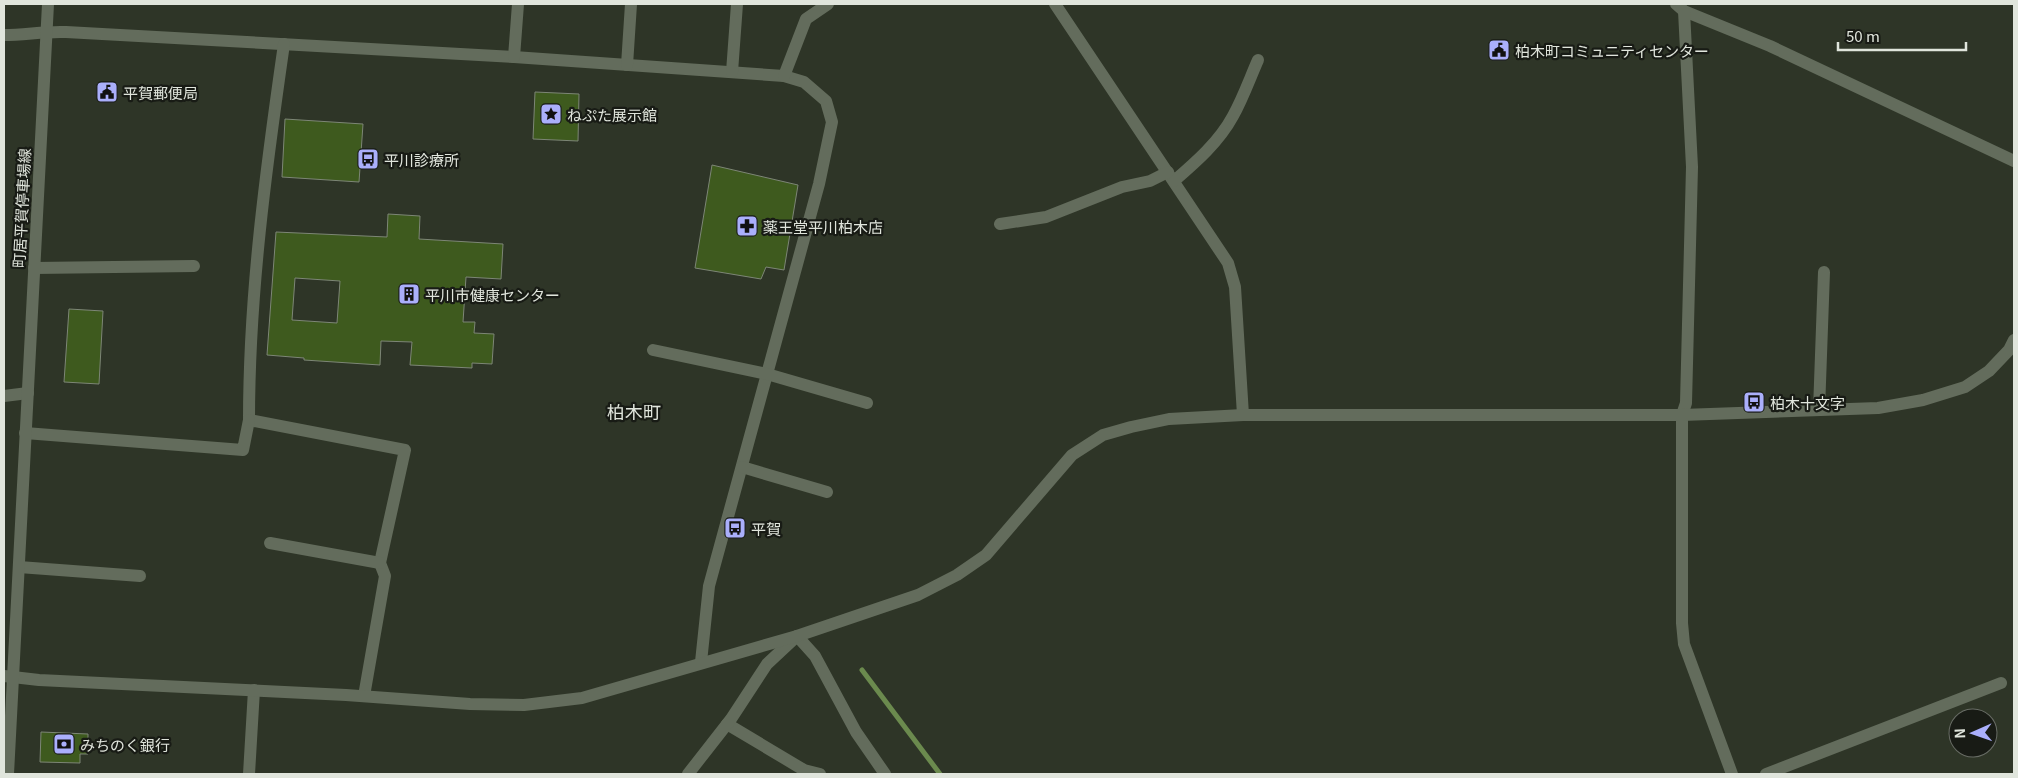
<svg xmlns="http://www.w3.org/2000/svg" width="2018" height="778" viewBox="0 0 2018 778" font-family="Georgia,'Noto Sans JP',serif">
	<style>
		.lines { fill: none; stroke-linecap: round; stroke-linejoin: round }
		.stream { stroke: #6b8a4e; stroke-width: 5 }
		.building { fill: #3e5a1e; stroke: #7d8676; fill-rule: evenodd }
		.street { stroke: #636c5c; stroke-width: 12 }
		.secondary { stroke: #636c5c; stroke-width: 12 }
		.labels { text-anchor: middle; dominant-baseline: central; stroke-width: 4.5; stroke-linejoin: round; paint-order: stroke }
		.poi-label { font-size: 15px; fill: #e0e5dc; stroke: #181b15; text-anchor: start }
		.street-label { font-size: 15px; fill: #e0e5dc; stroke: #181b15 }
		.quarter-label { font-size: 18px; fill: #e0e5dc; stroke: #181b15 }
	</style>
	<rect width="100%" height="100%" fill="#2e3527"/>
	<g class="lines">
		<!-- stream -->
		<polyline class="stream" points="862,670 940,774"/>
	</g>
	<!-- building -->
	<g class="building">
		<polygon points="535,92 579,94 578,141 533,139"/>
		<polygon points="285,119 363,124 359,182 282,177"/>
		<polygon points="712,165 798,185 784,270 766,267 761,279 695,268"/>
		<path d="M388,214L420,216L419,239L503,244L501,279L466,277L463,322H475L474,333L494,334L492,364L472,363V368L410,365L412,342L381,341L380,365L304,360V358L267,355L276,232L387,237ZM295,278L340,281L337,323L292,320Z"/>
		<polygon points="69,309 103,311 99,384 64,382"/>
		<polygon points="41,732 88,734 88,754 80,754 80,763 40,762"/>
	</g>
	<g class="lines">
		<!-- street -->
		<g class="street">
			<polyline points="1055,4 1228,263 1235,287 1243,415"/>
			<polyline points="1676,4 1684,11 1770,46 2014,161"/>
			<polyline points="1684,11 1692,167 1686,403 1682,415 1682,623 1684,644 1732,774"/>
			<path d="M4,35C25,35 45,31 66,32L514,57L784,76L804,82L826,101L832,122L819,184L709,586L701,662"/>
			<path d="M284,44C266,169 249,294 249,420L405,450L380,563L385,576L364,696"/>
			<polyline points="514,57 518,4"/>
			<polyline points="627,65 631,4"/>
			<polyline points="732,72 737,4"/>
			<polyline points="784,76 806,19 828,4"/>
			<path d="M1174,181C1196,162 1219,142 1233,116C1243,98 1250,78 1258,60"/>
			<polyline points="1000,224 1046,217 1122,187 1150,181 1168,172"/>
			<polyline points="34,268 194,266"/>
			<polyline points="653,350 767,374 867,403"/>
			<polyline points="4,396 28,393"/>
			<polyline points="1819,410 1824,272"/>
			<polyline points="25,433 243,450 249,420"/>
			<polyline points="742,467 827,492"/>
			<polyline points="270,543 380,563"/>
			<polyline points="19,567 140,576"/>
			<polyline points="727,724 804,770 820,774"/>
			<polyline points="249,774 254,690"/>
			<polyline points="688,774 731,719 767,664 797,636"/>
			<polyline points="1766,774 2001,683"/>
		</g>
		<!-- secondary -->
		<g class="secondary">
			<polyline points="797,636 815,656 856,732 885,774"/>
			<polyline points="4,676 39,680 346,695 470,704 524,705 582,698 797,636 918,595 957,575 986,555 1072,455 1103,435 1131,427 1169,419 1243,415 1682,415 1878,408 1923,400 1965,387 1989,371 2009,350 2014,340"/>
			<polyline points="8,774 48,4"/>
		</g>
	</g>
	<!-- icons -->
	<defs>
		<g id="civic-square" transform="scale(1.125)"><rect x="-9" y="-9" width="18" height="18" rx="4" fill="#aaaffb" stroke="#181b15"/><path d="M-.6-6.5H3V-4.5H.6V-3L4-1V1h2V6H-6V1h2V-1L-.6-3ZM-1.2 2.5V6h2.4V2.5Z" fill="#111"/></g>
		<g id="sight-square" transform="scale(1.125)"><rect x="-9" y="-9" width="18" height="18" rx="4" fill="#aaaffb" stroke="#181b15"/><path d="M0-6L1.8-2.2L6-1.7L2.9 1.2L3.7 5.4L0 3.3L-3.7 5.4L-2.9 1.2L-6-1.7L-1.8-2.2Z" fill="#111"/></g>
		<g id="bus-square" transform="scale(1.125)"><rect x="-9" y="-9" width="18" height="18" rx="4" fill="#aaaffb" stroke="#181b15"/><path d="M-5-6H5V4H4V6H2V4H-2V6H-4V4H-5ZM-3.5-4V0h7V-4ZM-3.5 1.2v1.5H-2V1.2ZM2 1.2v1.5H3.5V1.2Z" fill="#111"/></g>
		<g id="pharmacy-square" transform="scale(1.125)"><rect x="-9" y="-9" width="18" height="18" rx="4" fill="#aaaffb" stroke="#181b15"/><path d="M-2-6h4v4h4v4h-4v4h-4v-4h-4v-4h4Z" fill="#111"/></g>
		<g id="building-square" transform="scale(1.125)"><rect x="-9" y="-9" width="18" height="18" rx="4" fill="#aaaffb" stroke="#181b15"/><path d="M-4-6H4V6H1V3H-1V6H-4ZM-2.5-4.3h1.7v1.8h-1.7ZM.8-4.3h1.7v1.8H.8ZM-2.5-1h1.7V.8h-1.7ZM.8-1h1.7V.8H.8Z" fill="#111"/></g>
		<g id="bank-square" transform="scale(1.125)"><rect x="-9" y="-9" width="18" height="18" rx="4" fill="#aaaffb" stroke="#181b15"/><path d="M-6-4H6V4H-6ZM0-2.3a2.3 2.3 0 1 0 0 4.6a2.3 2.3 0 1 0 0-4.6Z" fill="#111"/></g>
	</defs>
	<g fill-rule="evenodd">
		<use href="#civic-square" x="1499" y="50"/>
		<use href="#civic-square" x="107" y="92"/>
		<use href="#sight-square" x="551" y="114"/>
		<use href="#bus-square" x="368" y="159"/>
		<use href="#pharmacy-square" x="747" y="226"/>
		<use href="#building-square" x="409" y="294"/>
		<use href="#bus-square" x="1754" y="402"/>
		<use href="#bus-square" x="735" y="528"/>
		<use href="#bank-square" x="64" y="744"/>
	</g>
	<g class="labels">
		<!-- poi labels -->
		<g class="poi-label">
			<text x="1515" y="50">柏木町コミュニティセンター</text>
			<text x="123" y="92">平賀郵便局</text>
			<text x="567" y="114">ねぷた展示館</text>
			<text x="384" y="159">平川診療所</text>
			<text x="763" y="226">薬王堂平川柏木店</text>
			<text x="425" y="294">平川市健康センター</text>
			<text x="1770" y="402">柏木十文字</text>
			<text x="751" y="528">平賀</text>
			<text x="80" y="744">みちのく銀行</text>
		</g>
		<!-- street labels -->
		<g class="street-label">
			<text transform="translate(21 208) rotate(-87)">町居平賀停車場線</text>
		</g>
		<!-- quarter labels -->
		<g class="quarter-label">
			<text x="634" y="411">柏木町</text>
		</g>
	</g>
	<!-- border -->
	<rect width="2018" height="778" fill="none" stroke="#e0e5dc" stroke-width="10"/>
	<!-- north arrow -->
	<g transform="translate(1973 733) rotate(268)"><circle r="24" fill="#181b15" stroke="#686c65"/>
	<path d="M0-4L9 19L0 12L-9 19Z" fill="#aaaffb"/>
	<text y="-8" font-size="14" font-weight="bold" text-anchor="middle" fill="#e0e5dc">N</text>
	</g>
	<!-- scale -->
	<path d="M1838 42v8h128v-8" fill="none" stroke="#e0e5dc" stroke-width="2.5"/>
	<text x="1846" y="42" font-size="15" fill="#e0e5dc" stroke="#181b15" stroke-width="4" paint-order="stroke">50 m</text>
</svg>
